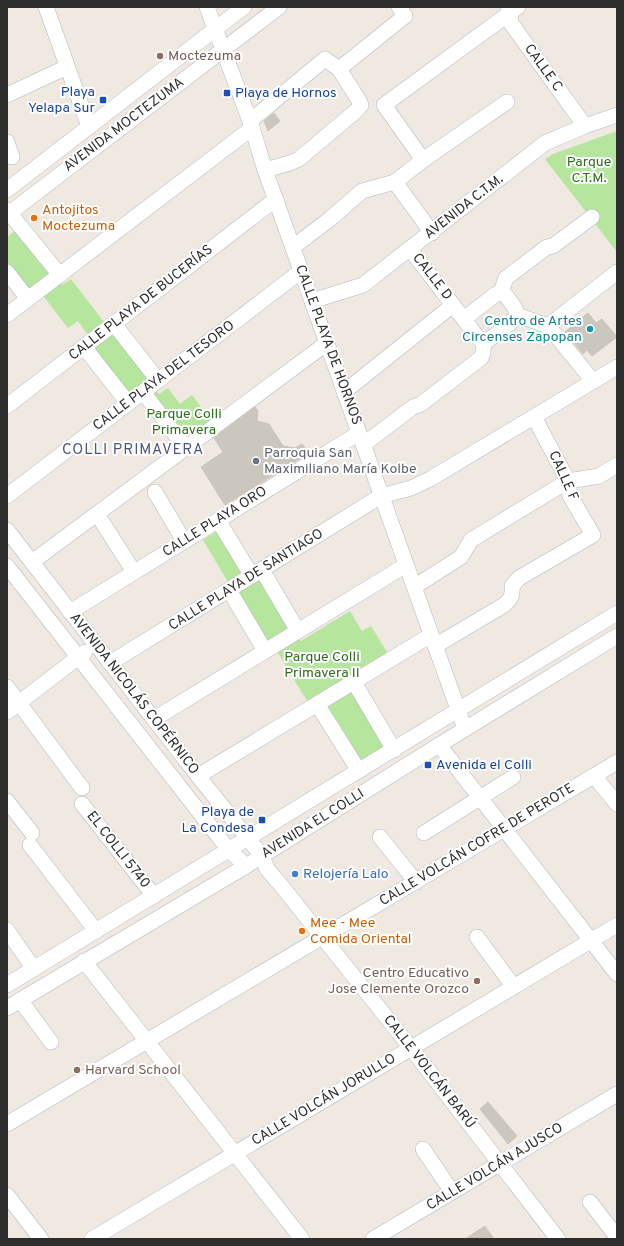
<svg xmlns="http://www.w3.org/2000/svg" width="624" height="1246" viewBox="0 0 624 1246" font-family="Overpass,sans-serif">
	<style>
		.green { fill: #b6e59e }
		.building { fill: #cbc7bf; stroke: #cbc5ba }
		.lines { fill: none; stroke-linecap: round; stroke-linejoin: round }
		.minor-casing { stroke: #b4b7c1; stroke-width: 16 }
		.minor { stroke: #fff; stroke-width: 15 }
		.education-dot { fill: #8d6e63; stroke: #fff; stroke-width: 1.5 }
		.transit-dot { fill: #1a4fb4; stroke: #fff; stroke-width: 1.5 }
		.food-dot { fill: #e8710a; stroke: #fff; stroke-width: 1.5 }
		.culture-dot { fill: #0f9aa8; stroke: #fff; stroke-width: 1.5 }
		.worship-dot { fill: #6b7280; stroke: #fff; stroke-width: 1.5 }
		.shop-dot { fill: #3f7fe0; stroke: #fff; stroke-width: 1.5 }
		.labels { text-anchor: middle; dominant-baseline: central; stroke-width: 4; stroke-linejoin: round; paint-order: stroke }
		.education-label { font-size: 14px; fill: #785e54; stroke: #fff; text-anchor: start }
		.street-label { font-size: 14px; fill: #2e2e2e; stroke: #fff }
		.transit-label { font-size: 14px; fill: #164399; stroke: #fff; text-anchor: end }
		.park-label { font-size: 14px; fill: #2c6e1b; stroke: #fff }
		.food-label { font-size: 14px; fill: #c56008; stroke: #fff; text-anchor: start }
		.culture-label { font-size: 14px; fill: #0d838f; stroke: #fff; text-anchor: end }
		.worship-label { font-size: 14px; fill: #5b616d; stroke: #fff; text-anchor: start }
		.shop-label { font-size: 14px; fill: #366cbe; stroke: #fff; text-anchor: start }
		.neighbourhood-label { font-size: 15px; letter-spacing: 1px; fill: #4d5680; stroke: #fff }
	</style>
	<rect width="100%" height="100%" fill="#efe9e1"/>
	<!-- green -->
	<g class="green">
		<polygon points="617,131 617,252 545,159 553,154"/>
		<polygon points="17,229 62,285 71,279 159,394 168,388 180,404 192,395 213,423 179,449 135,392 126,398 82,340 88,335 78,321 68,328 37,288 29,294 7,264 7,237"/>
		<polygon points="229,524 301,641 350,611 362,631 371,626 390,657 347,684 385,747 359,763 310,706 272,643 266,646 203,540"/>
	</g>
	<!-- building -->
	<g class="building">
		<polygon points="274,113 280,121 268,131 264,121"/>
		<polygon points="588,313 596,323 602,319 617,337 592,356 587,350 583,354 565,332"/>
		<polygon points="255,407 258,411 257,421 269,424 283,446 295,448 302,444 309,453 225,505 201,467 223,452 214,438"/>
		<polygon points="488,1102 517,1136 508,1144 480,1109"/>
		<polygon points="485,1226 494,1239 465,1239"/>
	</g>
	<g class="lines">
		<!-- minor casing -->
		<g class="minor-casing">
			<g id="minor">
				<polyline points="46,7 89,127"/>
				<polyline points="207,7 250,121 265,170 465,729"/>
				<polyline points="508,7 511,12 510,22 585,126"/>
				<polyline points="339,69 405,16 399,7"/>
				<polyline points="7,95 67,67"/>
				<polyline points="250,121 325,59 339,69 360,102 361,105 356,111 299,159 290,163 265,170"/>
				<polyline points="7,142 12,157"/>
				<polyline points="423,160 384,105 518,7"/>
				<polyline points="395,182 432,233"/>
				<polyline points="7,190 244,7"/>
				<polyline points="7,210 60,275"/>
				<polyline points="7,215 279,7"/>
				<polyline points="293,247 330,219 362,191 395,182 423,160 507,102"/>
				<polyline points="410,249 479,339 484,342"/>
				<polyline points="7,272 28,299"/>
				<path d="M501,292C507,296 516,307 517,315"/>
				<polyline points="312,301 363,285 545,143 585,126 617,115"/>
				<polyline points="7,315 252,128"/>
				<polyline points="517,315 548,326"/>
				<polyline points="464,319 496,294 501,292 506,278 547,247 553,246 592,217"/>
				<polyline points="114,324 158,380"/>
				<polyline points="548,326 617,272"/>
				<polyline points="548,326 593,381"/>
				<polyline points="484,342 490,339 515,319 517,315"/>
				<polyline points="84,347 128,403"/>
				<polyline points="143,392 186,448"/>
				<polyline points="344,392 453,305"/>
				<polyline points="7,406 276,199"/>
				<polyline points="363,445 413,407 421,404 481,358 483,353 484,342"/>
				<polyline points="155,492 184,541"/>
				<polyline points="7,496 301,271"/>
				<polyline points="97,514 134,572"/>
				<polyline points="218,520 252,576"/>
				<polyline points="7,530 198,776 262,856 267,869 280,884 411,1048 558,1239"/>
				<polyline points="32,562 327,343"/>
				<polyline points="7,566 229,850 246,866"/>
				<polyline points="262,570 298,631"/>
				<polyline points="414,587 461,557 471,540 568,481 599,476 617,465"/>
				<polyline points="229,590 265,651"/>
				<polyline points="70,612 359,433"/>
				<path d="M435,646L504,605C511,599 513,595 512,586L519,578L593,535L570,496L568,481L534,417"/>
				<polyline points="110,663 381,496 411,488 430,479 617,367"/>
				<polyline points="354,682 394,750"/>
				<polyline points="7,687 82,788"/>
				<polyline points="317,704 359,771"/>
				<polyline points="7,712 85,652"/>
				<polyline points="154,719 406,565"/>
				<polyline points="439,745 617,974"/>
				<polyline points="198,776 431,635"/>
				<polyline points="594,776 617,804"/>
				<polyline points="7,801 32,833"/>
				<polyline points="82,804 154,896"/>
				<polyline points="424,833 513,777"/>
				<polyline points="380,837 416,882"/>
				<polyline points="30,845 96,931"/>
				<polyline points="7,930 34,969"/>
				<polyline points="477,937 514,987"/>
				<polyline points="84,961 302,1239"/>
				<polyline points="7,985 617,613"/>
				<polyline points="20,1000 51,1042"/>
				<polyline points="7,1008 246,866 439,745 617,636"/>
				<polyline points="7,1124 617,762"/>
				<polyline points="423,1149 452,1192"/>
				<polyline points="7,1195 41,1239"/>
				<polyline points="590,1202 617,1237"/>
				<polyline points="92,1239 617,925"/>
				<polyline points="373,1239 617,1094"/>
			</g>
		</g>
		<!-- minor -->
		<use href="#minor" class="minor"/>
	</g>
	<!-- markers -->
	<g class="education-dot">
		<circle cx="160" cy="56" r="4"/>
		<circle cx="477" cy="981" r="4"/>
		<circle cx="77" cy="1070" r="4"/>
	</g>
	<g class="transit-dot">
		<rect x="223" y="89" width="8" height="8" rx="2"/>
		<rect x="99" y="96" width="8" height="8" rx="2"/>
		<rect x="424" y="761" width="8" height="8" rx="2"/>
		<rect x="258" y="816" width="8" height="8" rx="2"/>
	</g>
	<g class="food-dot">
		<circle cx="34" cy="218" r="4"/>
		<circle cx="302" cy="931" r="4"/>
	</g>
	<circle class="culture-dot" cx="590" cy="329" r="4"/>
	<circle class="worship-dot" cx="256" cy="461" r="4"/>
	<circle class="shop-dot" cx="295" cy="874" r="4"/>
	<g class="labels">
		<!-- education labels -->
		<g class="education-label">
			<text x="168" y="56">Moctezuma</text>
			<text x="469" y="973" text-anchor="end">Centro Educativo<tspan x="469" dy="16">Jose Clemente Orozco</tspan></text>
			<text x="85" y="1070">Harvard School</text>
		</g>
		<!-- street labels -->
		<g class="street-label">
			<text transform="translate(543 68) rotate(54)">CALLE C</text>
			<text transform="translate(124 125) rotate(-37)">AVENIDA MOCTEZUMA</text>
			<text transform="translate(464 207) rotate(-38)">AVENIDA C.T.M.</text>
			<text transform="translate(432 277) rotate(52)">CALLE D</text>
			<text transform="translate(141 303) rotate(-38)">CALLE PLAYA DE BUCERÍAS</text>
			<text transform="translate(328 345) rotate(70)">CALLE PLAYA DE HORNOS</text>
			<text transform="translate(164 376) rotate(-37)">CALLE PLAYA DEL TESORO</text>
			<text transform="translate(563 476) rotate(66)">CALLE F</text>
			<text transform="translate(215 522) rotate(-32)">CALLE PLAYA ORO</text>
			<text transform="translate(246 580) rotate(-32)">CALLE PLAYA DE SANTIAGO</text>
			<text transform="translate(134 694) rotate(52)">AVENIDA NICOLÁS COPÉRNICO</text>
			<text transform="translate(313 824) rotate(-32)">AVENIDA EL COLLI</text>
			<text transform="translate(477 845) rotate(-31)">CALLE VOLCÁN COFRE DE PEROTE</text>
			<text transform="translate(118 850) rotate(52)">EL COLLI 5740</text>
			<text transform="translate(429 1072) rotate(52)">CALLE VOLCÁN BARÚ</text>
			<text transform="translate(324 1100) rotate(-31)">CALLE VOLCÁN JORULLO</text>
			<text transform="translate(495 1167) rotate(-31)">CALLE VOLCÁN AJUSCO</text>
		</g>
		<!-- transit labels -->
		<g class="transit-label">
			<text x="95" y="92">Playa<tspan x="95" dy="16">Yelapa Sur</tspan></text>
			<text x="235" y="93" text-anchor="start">Playa de Hornos</text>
			<text x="436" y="765" text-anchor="start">Avenida el Colli</text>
			<text x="254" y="812">Playa de<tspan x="254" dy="16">La Condesa</tspan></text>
		</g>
		<!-- park labels -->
		<g class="park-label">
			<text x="589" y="162">Parque<tspan x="589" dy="16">C.T.M.</tspan></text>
			<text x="184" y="414">Parque Colli<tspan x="184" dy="16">Primavera</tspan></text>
			<text x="322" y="657">Parque Colli<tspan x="322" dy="16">Primavera II</tspan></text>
		</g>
		<!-- food labels -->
		<g class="food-label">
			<text x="42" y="210">Antojitos<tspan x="42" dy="16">Moctezuma</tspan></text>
			<text x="310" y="923">Mee - Mee<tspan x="310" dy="16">Comida Oriental</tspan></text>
		</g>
		<!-- culture labels -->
		<g class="culture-label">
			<text x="582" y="321">Centro de Artes<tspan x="582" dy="16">Circenses Zapopan</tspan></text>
		</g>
		<!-- worship labels -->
		<g class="worship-label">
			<text x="264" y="453">Parroquia San<tspan x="264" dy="16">Maximiliano María Kolbe</tspan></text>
		</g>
		<!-- shop labels -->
		<g class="shop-label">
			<text x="303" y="874">Relojería Lalo</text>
		</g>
		<!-- neighbourhood labels -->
		<g class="neighbourhood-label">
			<text x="133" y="450">COLLI PRIMAVERA</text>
		</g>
	</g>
	<!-- border -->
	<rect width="624" height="1246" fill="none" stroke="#2e2e2e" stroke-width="16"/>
</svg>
